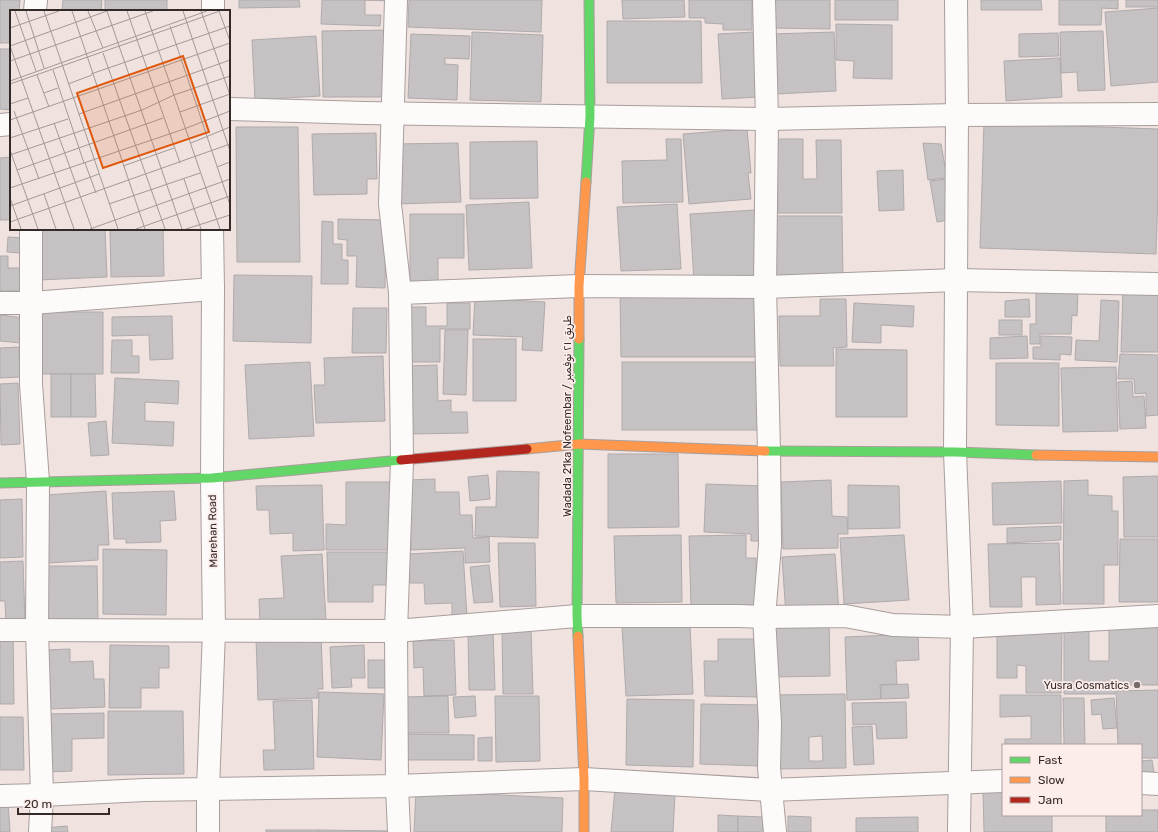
<svg xmlns="http://www.w3.org/2000/svg" width="1158" height="832" viewBox="0 0 1158 832" font-family="Rubik,'Noto Naskh Arabic',sans-serif">
	<style>
		.building { fill: #c6c2c4; stroke: #afaaac; fill-rule: evenodd }
		.lines { fill: none; stroke-linecap: round; stroke-linejoin: round }
		.street-casing { stroke: #a89e9c; stroke-width: 24 }
		.fast-casing { stroke: #a89e9c; stroke-width: 11 }
		.slow-casing { stroke: #a89e9c; stroke-width: 11 }
		.jam-casing { stroke: #a89e9c; stroke-width: 11 }
		.street { stroke: #fdfbfa; stroke-width: 22 }
		.fast { stroke: #63d668; stroke-width: 9 }
		.slow { stroke: #ff974d; stroke-width: 9 }
		.jam { stroke: #b3261e; stroke-width: 9 }
		.poi-dot { fill: #756b69; stroke: #fcedea; stroke-width: 1.5 }
		.labels { text-anchor: middle; dominant-baseline: central; stroke-width: 3.5; stroke-linejoin: round; paint-order: stroke }
		.street-label { font-size: 11px; fill: #342b29; stroke: #fcedea }
		.poi-label { font-size: 11px; fill: #342b29; stroke: #fcedea; text-anchor: end }
		.inset-road { fill: none; stroke: #a49996; stroke-width: 1 }
		.view { fill: #df570d; fill-opacity: 0.15; stroke: #df570d; stroke-width: 2 }
		.inset-edge { fill: none; stroke: #342b29; stroke-width: 2 }
	</style>
	<rect width="100%" height="100%" fill="#efe2df"/>
	<!-- building -->
	<g class="building">
		<polygon points="0,0 20,0 19,11 11,11 11,43 0,43"/>
		<polygon points="63,0 102,0 101,11 62,11"/>
		<rect x="105" y="0" width="62" height="11"/>
		<polygon points="239,0 299,0 300,7 239,8"/>
		<polygon points="322,0 390,0 390,1 365,0 365,15 381,15 380,26 321,24"/>
		<polygon points="409,0 542,0 541,32 408,27"/>
		<polygon points="622,0 684,0 685,17 623,19"/>
		<polygon points="689,0 752,0 752,30 723,30 723,24 705,23 705,18 689,18"/>
		<polygon points="773,0 830,0 830,29 772,28"/>
		<rect x="835" y="0" width="63" height="20"/>
		<polygon points="981,0 1041,0 1042,10 981,10"/>
		<polygon points="1059,0 1118,0 1118,9 1102,8 1101,25 1059,25"/>
		<rect x="1126" y="0" width="32" height="7"/>
		<polygon points="1158,8 1158,82 1111,86 1105,12"/>
		<polygon points="607,21 701,21 702,83 607,83"/>
		<polygon points="836,24 892,25 892,79 853,78 854,61 836,60"/>
		<polygon points="389,30 390,97 323,97 322,31"/>
		<polygon points="1103,31 1105,90 1078,91 1077,72 1061,73 1060,32"/>
		<polygon points="472,32 543,35 541,102 470,100"/>
		<polygon points="754,32 759,97 722,99 718,34"/>
		<polygon points="834,32 836,91 775,94 772,34"/>
		<polygon points="1058,33 1059,56 1019,57 1019,34"/>
		<polygon points="411,34 470,36 469,59 445,58 445,64 458,65 457,100 408,98"/>
		<polygon points="316,36 320,96 255,100 252,40"/>
		<polygon points="0,49 11,49 11,110 0,109"/>
		<polygon points="1060,58 1062,97 1006,101 1004,61"/>
		<polygon points="984,123 1158,129 1158,192 1156,254 980,248"/>
		<polygon points="236,127 298,127 300,262 237,262"/>
		<polygon points="747,129 751,173 748,173 751,199 689,204 683,134"/>
		<polygon points="376,133 377,179 367,179 367,194 314,195 312,134"/>
		<polygon points="666,139 681,139 683,202 623,203 622,161 667,160"/>
		<polygon points="777,139 803,139 803,179 817,179 816,140 841,140 842,213 778,213"/>
		<polygon points="537,141 538,198 470,199 470,142"/>
		<polygon points="458,143 461,202 397,204 395,144"/>
		<polygon points="923,143 941,144 947,178 928,180"/>
		<polygon points="11,157 11,220 0,220 0,158"/>
		<polygon points="903,170 904,210 879,211 877,171"/>
		<polygon points="948,179 954,219 937,222 930,181"/>
		<polygon points="529,202 532,268 469,270 466,205"/>
		<polygon points="677,204 681,269 621,271 617,207"/>
		<polygon points="756,210 760,279 694,282 690,214"/>
		<polygon points="410,214 464,214 464,258 438,258 438,285 410,285"/>
		<polygon points="773,216 842,216 843,280 774,280"/>
		<polygon points="338,219 386,220 385,288 356,287 357,256 347,256 347,240 338,239"/>
		<polygon points="322,221 333,222 333,244 342,244 342,260 348,260 348,284 321,284"/>
		<polygon points="36,229 105,229 107,277 38,280"/>
		<polygon points="110,229 163,229 164,276 111,277"/>
		<polygon points="8,237 22,238 21,253 7,252"/>
		<polygon points="0,256 8,256 8,268 22,268 22,291 0,291"/>
		<polygon points="234,275 312,276 311,343 233,341"/>
		<polygon points="1036,289 1078,290 1077,316 1072,315 1071,334 1040,334 1040,344 1030,344 1030,324 1036,324"/>
		<polygon points="757,290 758,357 621,357 620,291"/>
		<polygon points="1123,290 1158,290 1158,352 1121,352"/>
		<polygon points="475,298 545,302 542,351 522,350 523,337 473,335"/>
		<polygon points="820,299 846,299 847,347 833,348 834,366 780,366 779,316 820,316"/>
		<polygon points="1029,299 1030,317 1005,317 1005,301"/>
		<polygon points="1101,300 1119,301 1117,362 1075,360 1076,340 1099,341"/>
		<polygon points="447,303 470,303 470,329 440,329 440,362 406,362 406,307 426,307 426,326 447,326"/>
		<polygon points="854,303 914,306 913,327 881,325 881,343 852,342"/>
		<polygon points="353,308 387,308 386,353 352,353"/>
		<polygon points="33,312 103,312 103,374 34,374"/>
		<polygon points="0,315 24,318 21,343 0,341"/>
		<polygon points="172,316 173,359 150,360 149,335 112,336 112,317"/>
		<rect x="999" y="320" width="23" height="15"/>
		<polygon points="445,330 468,330 466,395 443,394"/>
		<polygon points="1027,336 1028,358 990,359 990,338"/>
		<polygon points="1041,336 1072,337 1071,355 1060,354 1060,360 1033,359 1033,347 1041,347"/>
		<rect x="473" y="339" width="43" height="62"/>
		<polygon points="112,340 132,340 132,356 139,356 139,373 111,373"/>
		<polygon points="19,347 20,377 0,378 0,348"/>
		<polygon points="836,349 907,350 907,417 836,417"/>
		<polygon points="1120,354 1158,355 1158,415 1146,416 1146,393 1135,394 1134,379 1118,379"/>
		<polygon points="383,356 385,421 316,423 314,385 325,385 324,358"/>
		<polygon points="310,362 314,436 249,439 245,365"/>
		<rect x="622" y="362" width="136" height="68"/>
		<polygon points="996,363 1059,363 1059,426 996,425"/>
		<polygon points="437,365 438,401 451,400 451,412 467,412 468,433 410,434 409,366"/>
		<polygon points="1116,367 1118,431 1063,432 1061,368"/>
		<rect x="51" y="374" width="20" height="43"/>
		<polygon points="71,374 95,374 96,417 71,417"/>
		<polygon points="115,378 179,381 178,404 145,402 145,421 174,422 173,446 112,443"/>
		<polygon points="1132,381 1133,397 1144,396 1146,428 1120,429 1118,382"/>
		<polygon points="18,383 20,444 1,445 0,384"/>
		<polygon points="106,421 109,455 91,456 88,423"/>
		<polygon points="608,454 678,454 679,527 608,528"/>
		<polygon points="497,471 539,472 538,538 475,536 476,507 496,507"/>
		<polygon points="488,475 490,499 470,501 468,477"/>
		<polygon points="1158,476 1158,537 1124,537 1123,477"/>
		<polygon points="435,479 435,492 459,492 460,515 472,515 473,538 489,537 490,562 465,563 465,548 411,550 408,480"/>
		<polygon points="831,480 832,516 847,517 848,534 838,534 838,548 783,549 781,482"/>
		<polygon points="1088,480 1088,495 1112,496 1112,511 1118,511 1118,565 1104,565 1104,604 1063,604 1064,481"/>
		<polygon points="1061,481 1062,523 993,525 992,483"/>
		<polygon points="346,482 392,482 392,550 326,550 326,524 346,525"/>
		<polygon points="706,484 763,486 761,541 751,541 751,534 704,532"/>
		<polygon points="322,485 324,550 293,551 293,533 270,534 269,510 257,510 256,486"/>
		<polygon points="848,485 899,486 900,528 848,529"/>
		<polygon points="106,491 109,545 98,545 98,560 49,563 45,495"/>
		<polygon points="174,491 176,520 160,521 161,542 126,543 126,539 114,539 112,493"/>
		<polygon points="22,499 23,557 0,558 0,500"/>
		<polygon points="1061,526 1061,540 1007,543 1007,528"/>
		<polygon points="681,535 682,602 616,603 614,536"/>
		<polygon points="746,535 746,558 756,558 757,605 691,607 689,536"/>
		<polygon points="904,535 909,600 844,604 840,538"/>
		<polygon points="1120,539 1158,539 1158,602 1119,602"/>
		<polygon points="498,543 535,543 536,606 500,607"/>
		<polygon points="1059,543 1061,604 1036,605 1036,577 1021,577 1022,607 990,607 988,544"/>
		<polygon points="103,549 167,550 166,615 103,614"/>
		<polygon points="463,551 467,617 452,618 452,603 425,604 424,583 410,583 409,554"/>
		<polygon points="327,552 390,552 390,585 373,585 373,602 328,602"/>
		<polygon points="322,554 326,620 260,623 259,599 284,598 281,556"/>
		<polygon points="835,554 839,613 786,616 782,557"/>
		<polygon points="23,561 25,623 6,623 5,601 0,601 0,562"/>
		<polygon points="489,565 493,602 474,603 470,567"/>
		<polygon points="46,566 97,566 98,620 47,621"/>
		<polygon points="829,619 830,676 771,677 770,620"/>
		<polygon points="690,624 693,694 626,696 622,626"/>
		<polygon points="1158,625 1158,685 1114,685 1115,694 1064,694 1064,629 1089,629 1089,661 1109,661 1109,626"/>
		<polygon points="502,629 531,629 533,694 503,694"/>
		<polygon points="468,630 493,630 495,690 469,690"/>
		<polygon points="997,631 1062,631 1061,693 1026,693 1026,666 1017,665 1017,678 997,678"/>
		<polygon points="13,632 14,704 0,704 0,633"/>
		<polygon points="918,634 919,660 896,661 897,684 880,685 881,699 847,700 845,637"/>
		<polygon points="321,635 323,689 318,689 318,698 258,700 256,637"/>
		<polygon points="718,639 761,639 761,697 705,696 704,661 718,661"/>
		<polygon points="454,640 456,695 424,696 423,667 414,668 413,641"/>
		<polygon points="110,645 169,646 169,668 159,668 159,688 141,688 141,708 109,708"/>
		<polygon points="364,645 365,678 351,678 352,687 332,688 330,647"/>
		<polygon points="70,649 70,662 93,661 94,679 104,679 105,707 48,709 46,650"/>
		<rect x="368" y="660" width="24" height="28"/>
		<polygon points="908,684 909,698 881,699 881,685"/>
		<polygon points="1158,690 1158,758 1141,758 1141,745 1118,745 1116,691"/>
		<polygon points="319,692 384,694 381,760 317,757"/>
		<path d="M845,694L846,768L776,769L775,695ZM822,736L823,761H809V737Z"/>
		<polygon points="1000,695 1061,695 1061,745 1005,745 1005,739 1031,739 1031,716 1000,717"/>
		<polygon points="448,696 449,733 402,733 402,697"/>
		<polygon points="475,696 476,716 455,718 453,697"/>
		<polygon points="495,696 539,696 540,761 496,762"/>
		<polygon points="1063,698 1084,698 1085,745 1064,745"/>
		<polygon points="1114,698 1117,728 1103,729 1101,714 1092,715 1091,700"/>
		<polygon points="627,699 694,700 693,767 626,765"/>
		<polygon points="312,700 314,769 264,770 263,750 275,750 273,701"/>
		<polygon points="906,702 907,738 877,739 876,724 853,725 852,703"/>
		<polygon points="701,704 762,705 761,766 700,764"/>
		<polygon points="108,711 183,711 184,774 108,775"/>
		<polygon points="104,713 104,738 72,739 72,771 48,772 47,714"/>
		<polygon points="0,717 23,717 24,770 0,770"/>
		<polygon points="872,726 874,764 854,765 852,727"/>
		<polygon points="401,734 474,735 474,760 401,760"/>
		<polygon points="492,737 492,761 478,761 478,738"/>
		<polygon points="1152,760 1154,773 1141,774 1141,761"/>
		<polygon points="615,789 675,794 673,832 611,832"/>
		<polygon points="1003,789 1003,815 1052,815 1052,832 984,832 983,790"/>
		<polygon points="416,791 563,798 562,832 414,832"/>
		<polygon points="0,801 8,801 10,832 0,832"/>
		<polygon points="1141,810 1158,810 1158,832 1106,832 1106,815 1141,815"/>
		<polygon points="718,815 738,816 738,832 718,832"/>
		<polygon points="738,816 763,817 762,832 738,832"/>
		<polygon points="788,816 811,817 811,832 788,832"/>
		<polygon points="918,817 918,832 856,832 856,818"/>
		<polygon points="67,826 68,832 45,832 44,828"/>
		<rect x="266" y="830" width="52" height="2"/>
		<polygon points="318,830 391,831 391,832 318,832"/>
	</g>
	<g class="lines">
		<!-- street casing -->
		<g class="street-casing">
			<g id="street">
				<polyline points="396,0 390,204 400,293 402,461 396,631 397,786 399,832"/>
				<polyline points="764,0 767,119 765,287 769,451 770,545 764,617 770,723 769,768 775,832"/>
				<polyline points="956,0 957,115 955,452 962,627 959,832"/>
				<polyline points="35,11 36,0"/>
				<polyline points="213,11 213,0"/>
				<polyline points="229,109 365,113 767,119 957,115 1158,114"/>
				<polyline points="0,125 11,124"/>
				<polyline points="31,229 31,384 38,482 37,630 42,795 40,832"/>
				<polyline points="400,293 579,286 765,287 957,280 1158,284"/>
				<polyline points="0,303 32,303 213,289"/>
				<polyline points="0,630 396,631 577,616 739,616 764,617 845,616 893,625 962,627 1158,616"/>
				<polyline points="1141,783 1158,784"/>
				<polyline points="0,796 42,795 145,790 397,786 584,779 770,790 1003,781"/>
				<polyline points="208,832 208,789 214,631 212,478 213,289 212,229"/>
			</g>
		</g>
		<!-- fast casing -->
		<g class="fast-casing">
			<g id="fast">
				<polyline points="586,182 590,116 589,0"/>
				<polyline points="765,451 955,452 1036,455"/>
				<polyline points="0,483 212,478 401,460"/>
				<polyline points="578,636 577,616 579,339"/>
			</g>
		</g>
		<!-- slow casing -->
		<g class="slow-casing">
			<g id="slow">
				<polyline points="579,339 579,286 586,182"/>
				<polyline points="527,449 579,444 765,451"/>
				<polyline points="1036,455 1158,457"/>
				<polyline points="578,636 584,779 584,832"/>
			</g>
		</g>
		<!-- jam casing -->
		<g class="jam-casing">
			<polyline id="jam" points="401,460 527,449"/>
		</g>
		<!-- street -->
		<use href="#street" class="street"/>
		<!-- fast -->
		<use href="#fast" class="fast"/>
		<!-- slow -->
		<use href="#slow" class="slow"/>
		<!-- jam -->
		<use href="#jam" class="jam"/>
	</g>
	<!-- markers -->
	<circle class="poi-dot" cx="1137" cy="685" r="4"/>
	<g class="labels">
		<!-- street labels -->
		<g class="street-label">
			<text transform="translate(567 416) rotate(-90)">Wadada 21ka Nofeembar / طريق ٢١ نوفمبر</text>
			<text transform="translate(213 531) rotate(-91)">Marehan Road</text>
		</g>
		<!-- poi labels -->
		<g class="poi-label">
			<text x="1129" y="685">Yusra Cosmatics</text>
		</g>
	</g>
	<!-- overview -->
	<g transform="translate(10 10)">
		<rect width="220" height="220" fill="#efe2df"/>
		<path class="inset-road" d="M5,1L26,61M16,1L34,58M34,1L108,219M62,1L135,219M78,1L93,38M97,1L172,219M117,1L170,153M135,1L210,219M173,1L220,141M191,1L220,85M209,1L220,31M160,16L220,195M0,18L49,1M0,36L64,219M0,36L97,1M93,43L155,219M0,51L143,1M43,60L74,153M81,64L220,16M27,65L39,97M0,71L197,1M0,74L210,1M58,74L82,65M34,83L48,78M0,94L18,88M4,101L29,169M170,102L220,84M69,104L220,50M0,110L220,33M44,113L82,219M0,128L58,109M181,133L220,117M0,140L28,219M0,145L132,100L164,85L220,66M75,153L86,183M113,156L164,138M207,157L220,152M7,160L153,108M174,169L191,219M0,178L174,119L220,101M34,184L46,219M0,188L11,219M99,194L190,163M0,196L89,164M0,212L220,134M80,219L220,169M126,219L220,186M176,219L220,205"/>
		<path class="view" d="M173,46L199,122L93,158L67,83Z"/>
		<rect width="220" height="220" class="inset-edge"/>
	</g>
	<!-- legend -->
	<rect x="1002" y="744" width="140" height="72" fill="#fcedea" stroke="#ac9f9d"/>
	<rect x="1010" y="757" width="20" height="6" fill="#63d668" stroke="#ac9f9d"/>
	<text x="1038" y="764" font-size="12" fill="#342b29">Fast</text>
	<rect x="1010" y="777" width="20" height="6" fill="#ff974d" stroke="#ac9f9d"/>
	<text x="1038" y="784" font-size="12" fill="#342b29">Slow</text>
	<rect x="1010" y="797" width="20" height="6" fill="#b3261e" stroke="#ac9f9d"/>
	<text x="1038" y="804" font-size="12" fill="#342b29">Jam</text>
	<!-- scale -->
	<path d="M18 808v6h91v-6" fill="none" stroke="#342b29" stroke-width="2"/>
	<text x="24" y="808" font-size="12" fill="#342b29" stroke="#fcedea" stroke-width="3" paint-order="stroke">20 m</text>
</svg>
